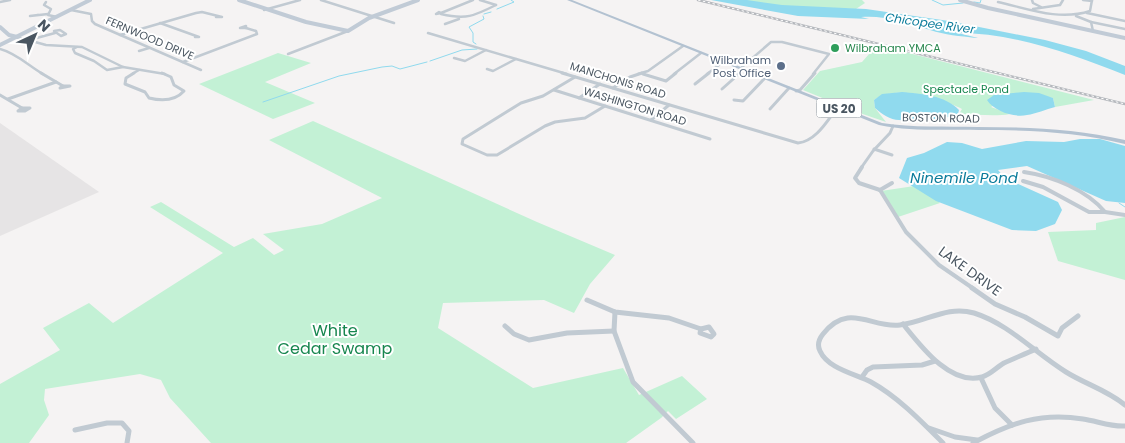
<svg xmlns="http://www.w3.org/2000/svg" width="1125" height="443" viewBox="0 0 1125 443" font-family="Poppins,sans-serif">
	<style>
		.education { fill: #e6e4e5 }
		.green { fill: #c3f1d5 }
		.water { fill: #90daee }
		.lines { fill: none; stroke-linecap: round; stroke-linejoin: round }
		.stream { stroke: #90daee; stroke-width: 1 }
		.street-far3 { stroke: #c1cad2; stroke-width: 2.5 }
		.street-far2 { stroke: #c1cad2; stroke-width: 3 }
		.street-far1 { stroke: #c1cad2; stroke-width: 4 }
		.street { stroke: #c1cad2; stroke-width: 5 }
		.secondary { stroke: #c1cbd6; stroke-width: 4 }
		.primary { fill: #b3c2d1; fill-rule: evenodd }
		.rail-casing { stroke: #b5b8bd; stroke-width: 2.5 }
		.rail { stroke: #fff; stroke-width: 1; stroke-dasharray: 2.5; stroke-linecap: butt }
		.leisure-dot { fill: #2e9e5b; stroke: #fff; stroke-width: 2 }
		.service-dot { fill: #5c6f8a; stroke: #fff; stroke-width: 2 }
		.labels { text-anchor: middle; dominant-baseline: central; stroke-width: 4; stroke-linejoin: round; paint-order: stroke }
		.far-street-label { font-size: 11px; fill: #4a5661; stroke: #fff }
		.far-leisure-label { font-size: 11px; fill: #27864d; stroke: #fff; text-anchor: start }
		.far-service-label { font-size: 11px; fill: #4e5e75; stroke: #fff; text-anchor: end }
		.far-park-label { font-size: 11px; fill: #17864f; stroke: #fff }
		.far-water-label { font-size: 12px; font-style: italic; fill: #0c7c9b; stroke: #fff }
		.shield { fill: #fff; stroke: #808990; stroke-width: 1 }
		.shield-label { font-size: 12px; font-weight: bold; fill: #4a5661 }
		.street-label { font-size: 14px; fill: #4a5661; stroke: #fff }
		.water-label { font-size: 15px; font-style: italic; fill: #0c7c9b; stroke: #fff }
		.near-park-label { font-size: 16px; fill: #17864f; stroke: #fff }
	</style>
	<rect width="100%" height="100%" fill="#f5f3f3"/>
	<!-- education -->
	<polygon class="education" points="0,123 99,192 0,236"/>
	<!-- green -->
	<g class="green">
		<polygon points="743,0 862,0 865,3 856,9 777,6"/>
		<path d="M877,45L1094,100L1055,107L1053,98C1020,93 1020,90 991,107L1010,114C993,117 977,114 959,114L962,109C941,98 895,84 874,100L875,108L886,122L854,111L803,90L820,71L862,62Z"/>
		<polygon points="278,53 311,63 265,82 315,103 273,119 199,84"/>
		<polygon points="313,121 537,222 615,255 590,284 574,313 544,300 443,303 438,328 533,388 623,368 639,395 682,376 707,399 676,419 668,411 661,418 626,443 211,443 170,398 161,380 140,374 45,389 44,400 49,415 29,443 0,443 0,384 60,350 43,328 89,303 113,323 223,253 150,207 161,202 234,247 253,238 274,255 284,250 263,234 322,224 382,198 269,140"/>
		<polygon points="921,185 940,203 898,217 881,191"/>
		<polygon points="1125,217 1125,280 1058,261 1048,232 1096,230 1096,223"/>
	</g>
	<!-- water -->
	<g class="water">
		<path d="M711,0H747L782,5L866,9L949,21L1045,40L1086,51L1125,66V75C1072,54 1015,33 958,33L978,38H976C960,36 945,35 930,30C907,23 885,15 861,17L869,19L798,16Z"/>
		<path d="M902,92C921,94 945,95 959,110L958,114C945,120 913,121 899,120C890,120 882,114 875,108L874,100L882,94Z"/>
		<path d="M1024,92L1039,93L1053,98L1055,107C1046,109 1036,114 1027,115C1014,118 994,111 987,100L994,95Z"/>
		<polygon points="1080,139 1100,139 1125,146 1125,203 1106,201 1027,166 998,170 1005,178 1058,202 1062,210 1055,224 1036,231 1012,230 936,201 899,178 907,158 924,153 947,142 962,143 982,149 1026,141 1064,142"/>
	</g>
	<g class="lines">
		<!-- stream -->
		<g class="stream">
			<polyline points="932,0 943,5 963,3"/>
			<polyline points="974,2 980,3 981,0"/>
			<polyline points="497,9 514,2 511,0"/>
			<polyline points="484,14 491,12"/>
			<polyline points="476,44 473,42 473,33 469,27 484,19 483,16"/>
			<polyline points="430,61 462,50 477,49"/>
			<polyline points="263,102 339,76 382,67 392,66 400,69 427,62"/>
			<polyline points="1119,203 1125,207"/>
		</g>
		<!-- street-far3 -->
		<g class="street-far3">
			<polyline points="321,0 394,23"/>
			<polyline points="480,0 496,5"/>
			<polyline points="1032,0 1033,3 1041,7"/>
			<polyline points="1083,0 1092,1"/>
			<polyline points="0,2 10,0"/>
			<polyline points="46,2 44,5 51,9 48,15 57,17"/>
			<path d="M998,2C1029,9 1059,21 1090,11L1092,0"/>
			<polyline points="1033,9 1060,5 1063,0"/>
			<polyline points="71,10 91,14 92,21 95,24 201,70"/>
			<polyline points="264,10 300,0"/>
			<polygon points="439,12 441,13 436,14"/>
			<polyline points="441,13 473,0"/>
			<polyline points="1087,13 1125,21"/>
			<path d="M441,14C466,20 474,16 496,5"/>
			<polyline points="38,15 30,16 48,14"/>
			<polyline points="1076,16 1091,22 1093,31"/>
			<polyline points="1091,22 1125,29"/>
			<polyline points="160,23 199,37 195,37"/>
			<polyline points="445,24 459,19"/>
			<polygon points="246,26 246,28 240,28"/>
			<polygon points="60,30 66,34 61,36 54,31"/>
			<polyline points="428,33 567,74"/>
			<polyline points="120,35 196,13 202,12 222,17 216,17"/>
			<polyline points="17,37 46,45 82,47 123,67 165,74"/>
			<polyline points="33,39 55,33"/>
			<polyline points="77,47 73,49 75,53 94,61 107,70 123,67"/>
			<path d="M0,49C16,53 29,66 43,74"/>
			<polyline points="139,51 149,48"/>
			<polyline points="288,54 348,31"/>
			<polyline points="454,58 465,61 486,50"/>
			<polyline points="183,62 257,34 256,31 246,28"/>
			<polyline points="487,69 493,71 516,59"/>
			<polyline points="132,74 139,70"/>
			<polyline points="638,74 648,71 683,46"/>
			<polyline points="674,74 701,53"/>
			<polyline points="707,74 723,62"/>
			<polyline points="738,74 742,71 742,67 771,42 782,42 829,54 813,74"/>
		</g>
		<!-- street-far2 -->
		<g class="street-far2">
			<polyline points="41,73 63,86"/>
			<path d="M134,73L126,78L125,84L145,92L149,98C161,101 175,101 184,91L174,85L171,77L162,73"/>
			<path d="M562,73L798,143C816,141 827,121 837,108"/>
			<polyline points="643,74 666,81 676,73"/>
			<polyline points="575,77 543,96 521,103 463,139 462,144 487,155 497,155 545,126 555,122 585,118 605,106"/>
			<polyline points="695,84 709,73"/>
			<polygon points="63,86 70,86 60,88"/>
			<polyline points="613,88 630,77 642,73"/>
			<polyline points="722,89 740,73"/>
			<polyline points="554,90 710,139"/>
			<polyline points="796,91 800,90 815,73"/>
			<polyline points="0,95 22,108"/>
			<polyline points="579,98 600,84"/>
			<polyline points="8,99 56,82"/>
			<polyline points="734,100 743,101 764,79"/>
			<polygon points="22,108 30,108 25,111 18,111"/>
			<polyline points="770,109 789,88"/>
			<polyline points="651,120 669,105"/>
			<polyline points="874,149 892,155"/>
			<polyline points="861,168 873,151 890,133 893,126"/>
		</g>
		<!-- street-far1 -->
		<g class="street-far1">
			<polyline points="862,167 855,178 859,183 880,190"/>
			<path d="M1023,181L1043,187L1089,212H1105C1087,190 1052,176 1024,172"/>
			<polyline points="880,190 906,232 939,265 974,289"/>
			<polyline points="880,190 892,183"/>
			<polyline points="1105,212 1125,215"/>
		</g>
		<!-- street -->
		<g class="street">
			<polyline points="972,288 995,304 1025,317 1058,336 1062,328 1078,316"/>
			<polyline points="587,300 615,312 669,318 701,329"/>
			<polyline points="615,312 614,331 633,382 693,443"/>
			<path d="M903,324C920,345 950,386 982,377C990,375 997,367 1004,363C1015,358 1025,354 1036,349"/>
			<polyline points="505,326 514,334 529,340 567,333 614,331"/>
			<polygon points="709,327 714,334 711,337 700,333 701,329"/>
			<polyline points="862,377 867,370 873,367 922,365 935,361"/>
			<polyline points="981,378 995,408 1012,425"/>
			<polyline points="929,428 955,437 977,440"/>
			<polyline points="75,430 107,423 122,423 129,431 127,443"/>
			<path d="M943,443C921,421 898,397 871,382C856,374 828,369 820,351C817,345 819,339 823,334C849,301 872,329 900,325C926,322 947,305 974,313C1009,324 1035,353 1066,372C1085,384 1107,390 1125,405"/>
			<path d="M973,443C1011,423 1040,412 1083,419C1097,421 1111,427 1125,426"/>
		</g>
		<!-- secondary -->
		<g class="secondary">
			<polyline points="239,0 306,22 348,31 369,18 418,0"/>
			<polyline points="960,0 988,8 1125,38"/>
			<polyline points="0,27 9,35 17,37"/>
			<polyline points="0,45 90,0"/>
		</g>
		<!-- primary -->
		<path class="primary" d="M567,0H572L882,123C913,128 946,126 977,127C1027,127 1076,129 1125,140V144C1077,132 1029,130 979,130C946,129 912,132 879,125Z"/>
		<!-- rail casing -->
		<g class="rail-casing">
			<polyline id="rail" points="698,0 1125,104"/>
		</g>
		<!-- rail -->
		<use href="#rail" class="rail"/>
	</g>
	<!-- markers -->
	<circle class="leisure-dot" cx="835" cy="48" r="5"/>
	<circle class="service-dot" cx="781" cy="66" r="5"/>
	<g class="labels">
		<!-- far-street labels -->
		<g class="far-street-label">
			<text transform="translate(150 38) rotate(23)">FERNWOOD DRIVE</text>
			<text transform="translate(618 80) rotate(17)">MANCHONIS ROAD</text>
			<text transform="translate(635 106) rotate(17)">WASHINGTON ROAD</text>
			<text transform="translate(941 118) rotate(1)">BOSTON ROAD</text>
		</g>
		<!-- far-leisure labels -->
		<g class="far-leisure-label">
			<text x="845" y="48">Wilbraham YMCA</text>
		</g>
		<!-- far-service labels -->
		<g class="far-service-label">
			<text x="771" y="60">Wilbraham<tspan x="771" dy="13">Post Office</tspan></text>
		</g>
		<!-- far-park labels -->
		<g class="far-park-label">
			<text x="966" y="89">Spectacle Pond</text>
		</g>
		<!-- far-water labels -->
		<g class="far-water-label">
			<text transform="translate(930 23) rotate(8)">Chicopee River</text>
		</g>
		<!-- shield labels -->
		<rect class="shield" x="816.5" y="98.5" width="45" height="19" rx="4"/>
		<g class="shield-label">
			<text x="839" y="108">US 20</text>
		</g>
		<!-- street labels -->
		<g class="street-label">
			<text transform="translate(970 271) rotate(36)">LAKE DRIVE</text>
		</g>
		<!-- water labels -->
		<g class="water-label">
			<text x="964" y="177">Ninemile Pond</text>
		</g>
		<!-- near-park labels -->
		<g class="near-park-label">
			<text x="335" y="330">White<tspan x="335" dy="18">Cedar Swamp</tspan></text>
		</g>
	</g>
	<!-- north arrow -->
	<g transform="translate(35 35) rotate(44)" stroke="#ffffff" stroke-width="4" paint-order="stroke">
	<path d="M0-4L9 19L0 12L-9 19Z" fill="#4a5661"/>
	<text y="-8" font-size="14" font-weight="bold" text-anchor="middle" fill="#4a5661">N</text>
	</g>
</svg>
